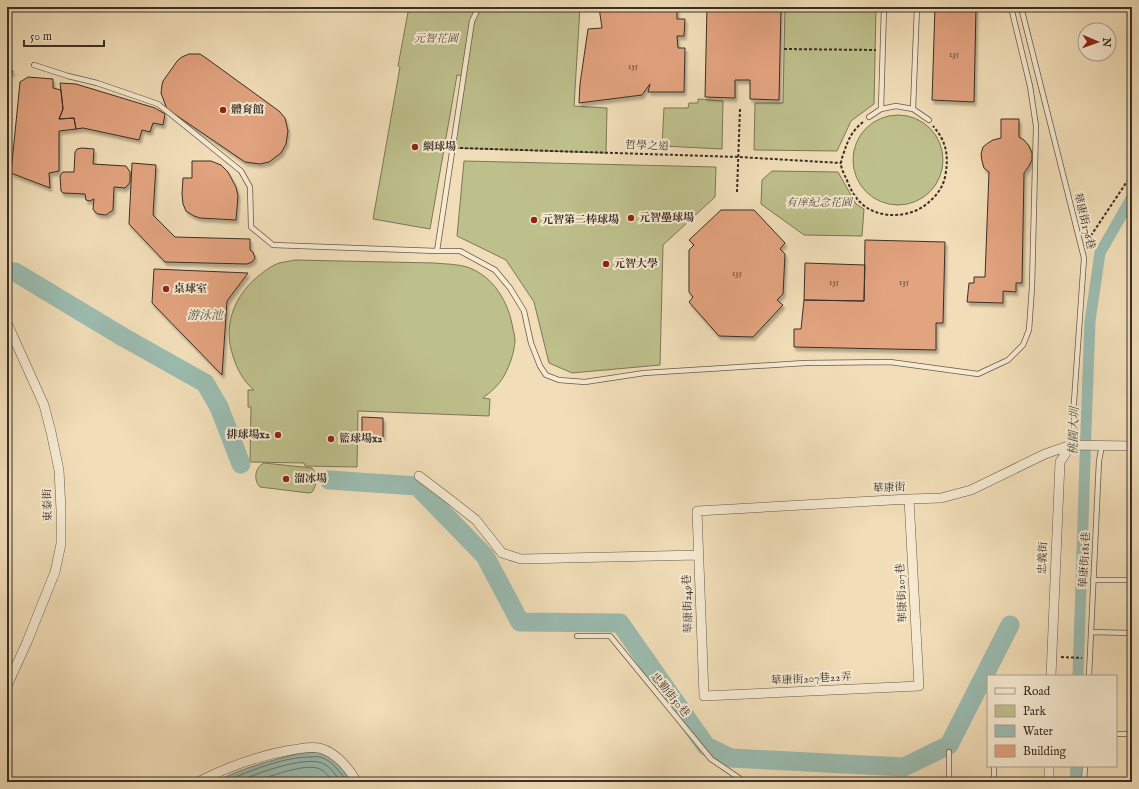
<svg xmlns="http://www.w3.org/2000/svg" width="1139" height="789" font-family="'IM FELL English','Noto Serif TC',serif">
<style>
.green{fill:#bec08c;stroke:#7c7759}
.water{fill:#9bbcb1;stroke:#758379}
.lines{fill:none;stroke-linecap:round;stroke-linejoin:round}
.shore{stroke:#6b756c;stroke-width:1}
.canal{stroke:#9bbcb1;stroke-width:11}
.river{stroke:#9bbcb1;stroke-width:19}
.building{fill:#e2a37f;stroke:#3b2e26;filter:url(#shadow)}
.lane-casing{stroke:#685a4a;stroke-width:6}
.street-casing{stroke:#685a4a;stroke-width:10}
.path{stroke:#3b2e26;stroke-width:2;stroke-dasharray:3 2;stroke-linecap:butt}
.lane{stroke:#f6ead1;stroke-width:4.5}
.street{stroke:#f6ead1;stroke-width:9}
.poi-dot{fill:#8f2418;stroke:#f6ead1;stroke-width:1.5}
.labels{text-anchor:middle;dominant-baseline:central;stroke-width:4;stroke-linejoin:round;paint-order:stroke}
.number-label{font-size:9px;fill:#654b3c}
.park-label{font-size:11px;font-style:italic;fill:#554b3a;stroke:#f6ead1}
.poi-label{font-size:11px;font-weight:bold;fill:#3b2e26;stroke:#f6ead1;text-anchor:start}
.street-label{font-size:11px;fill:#3b2e26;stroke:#f6ead1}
.water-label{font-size:12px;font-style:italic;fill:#535249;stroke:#f6ead1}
</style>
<defs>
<filter id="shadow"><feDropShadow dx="2" dy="3.5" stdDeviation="1" flood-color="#0004"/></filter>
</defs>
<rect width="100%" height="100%" fill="#f1deb8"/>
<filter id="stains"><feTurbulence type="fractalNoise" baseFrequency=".005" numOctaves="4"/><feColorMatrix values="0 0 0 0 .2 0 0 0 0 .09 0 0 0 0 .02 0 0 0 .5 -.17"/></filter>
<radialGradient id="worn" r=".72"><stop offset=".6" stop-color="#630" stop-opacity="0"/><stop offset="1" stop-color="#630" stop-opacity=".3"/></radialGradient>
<path class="green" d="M409 7H580L574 106 607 108 606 153 452 148 463 76 457 75 430 229 373 219 400 67 398 66Z
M785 7H876L874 104 851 121 837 151 754 150 755 103H783Z
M698 99 723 101 722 149 662 146 664 108H688L689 103H698Z
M853 160a45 45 0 1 1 90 0a45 45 0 1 1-90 0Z
M464 161 716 167 715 197 663 245 660 365 572 373 549 363 534 302 506 260 457 236Z
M772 171 838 172 856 204 864 209 862 236 804 235 761 204 762 180Z
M295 260 434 263C445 264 457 264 467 267 494 276 509 303 513 329 514 333 515 337 515 341 514 353 510 365 504 376 499 385 491 392 483 398L490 399 489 416 358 411 357 467 305 466 304 463 250 462 251 407H248V390H254C243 381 237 369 233 356 223 327 233 298 256 278 263 272 271 266 279 263 284 262 290 261 295 260Z
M264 463 312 468C318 475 317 485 312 492L309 493 260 487C253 480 255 467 264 463Z"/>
<path class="water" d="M302 753C308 753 316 751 321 753 334 756 345 771 351 782H215C242 768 272 760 302 753Z"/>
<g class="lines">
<path class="shore" d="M224 782C250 771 282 757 311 757 313 757 317 756 320 757 332 760 340 772 347 782
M237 782C255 774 298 758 318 762 328 763 335 774 341 782
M253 782C268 777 302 764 317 768 324 769 329 777 333 782"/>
<path class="canal" d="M1078 676 1086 429 1090 321 1100 253 1132 197
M1075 782 1076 766"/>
<path class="river" d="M7 272H15L123 337 205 383 219 407 241 464
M329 480 417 486 485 556 520 622 620 623 706 746 731 758 904 767 949 745 1010 625"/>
</g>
<path class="building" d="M599 7H677V19H685L684 36H677L678 48H685L684 92H648L650 84 642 95 579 103 580 84 588 29 602 28Z
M707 7H781L779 100 750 99V80H735V98L705 97Z
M935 7H976L974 102 932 100Z
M189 54H200L206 58 279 111 285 118 288 131 286 144 281 153 269 162 260 164 245 162 167 109 161 93 162 85 163 81 178 60 182 57Z
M8 66 13 72 7 75V67Z
M28 77 53 79V88L61 90 63 109 59 119 74 118 76 129 59 131V171L49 173 50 188 11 173 20 82Z
M60 83 76 84 155 108 165 114 163 125 153 123 150 132 142 130 139 140 83 128 76 129 74 118 59 119 63 109Z
M1001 119H1019V137L1024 140 1029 146 1032 153V160L1029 166 1024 173 1022 283H1016V292L1003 291V303L967 302 969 283H974V277H985L989 172 984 168 982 161 981 154 983 147 988 143 993 140 1001 138Z
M82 148 94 149 93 164 126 166 130 172V182L128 185 125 188 114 187 113 210 106 215 98 214 95 212 93 209 94 199 90 201 86 200 85 194 63 193 61 191 60 176 63 172H74L75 152 77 149Z
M192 161H211L221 165 228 172 236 187 238 196 236 220 200 218 194 216 186 211 183 204 182 194 183 178H192Z
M132 163 156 165 153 215 175 237 250 239V250L253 252 255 258 252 262 247 264 165 262 129 224Z
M721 210H754L785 243 780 249 785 254 783 294 777 300 783 305 753 337 719 336 689 302 693 297 689 292V250L694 245 689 240Z
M865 240 945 242 943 323H936V350L794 347V329H801L804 300 864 301Z
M805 263 865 265 864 301 804 300Z
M154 269 248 273 227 301 222 375 152 303Z
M362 417 383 418V437L362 436Z"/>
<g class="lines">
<defs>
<path id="lane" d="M479 7 472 21 437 251H460L495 270 510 288 524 311 531 343 540 366 546 375 559 380 585 382 644 373 805 363 890 362 978 374 1008 360 1023 345 1029 330 1032 287 1036 126 1030 86 1011 7
M1021 7 1084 258 1071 445
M34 65 68 76 97 83 158 104 241 171 250 187 251 227 273 245 437 251
M881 109 884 7
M913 109 917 7
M869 117 881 109 896 106 913 109 929 120
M1093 580H1132
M1091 632 1130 633
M577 636H610L711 759 745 782
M1089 676 1099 461 1102 445
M1116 734H1132
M949 782V752
M994 782V766
M1084 782 1085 766"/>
<path id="street" d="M7 323 44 405 51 432 59 470 61 510V544L55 572 27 642 7 686
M419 476 448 498 476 520 502 553 521 559 699 555
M909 499 919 686 704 696 697 511 909 499 941 498 971 490 1045 454 1071 445 1132 446
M1051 676 1060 462 1071 445
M198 782C229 766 257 756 291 750 300 749 310 746 319 748 336 752 348 767 357 782
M1049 782V766"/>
</defs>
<use href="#lane" class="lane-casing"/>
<use href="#street" class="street-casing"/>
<path class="path" d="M784 49 876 50
M863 122C851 132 848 140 843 155 842 158 841 161 841 164 841 168 844 174 846 178 850 188 854 197 862 204 880 220 912 218 929 202 937 195 943 187 945 177 949 156 947 142 933 126
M460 148 739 157 841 163
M737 192 740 109
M1088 240 1132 174
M1061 657 1082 658"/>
<use href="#lane" class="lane"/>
<use href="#street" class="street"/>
</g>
<g class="poi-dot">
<circle cx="223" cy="110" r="4"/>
<circle cx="415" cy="147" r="4"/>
<circle cx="631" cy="218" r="4"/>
<circle cx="534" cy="220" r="4"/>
<circle cx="606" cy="264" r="4"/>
<circle cx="166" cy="289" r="4"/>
<circle cx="278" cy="435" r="4"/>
<circle cx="331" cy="439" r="4"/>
<circle cx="286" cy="479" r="4"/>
</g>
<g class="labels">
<g class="number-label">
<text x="954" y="54">135</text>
<text x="633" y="66">135</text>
<text x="737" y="273">135</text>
<text x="834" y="282">135</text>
<text x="904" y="282">135</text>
</g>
<g class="park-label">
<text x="436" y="39">元智花園</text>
<text x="819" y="203">有庠紀念花園</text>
</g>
<g class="poi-label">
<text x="231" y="110">體育館</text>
<text x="423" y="147">網球場</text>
<text x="639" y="218">元智壘球場</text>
<text x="542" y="220">元智第二棒球場</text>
<text x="614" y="264">元智大學</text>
<text x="174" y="289">桌球室</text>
<text x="270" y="435" text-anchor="end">排球場x2</text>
<text x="339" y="439">籃球場x2</text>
<text x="294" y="479">溜冰場</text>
</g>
<g class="street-label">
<text transform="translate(647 146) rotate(2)">哲學之道</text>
<text transform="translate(1084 221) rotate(76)">華康街176巷</text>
<text transform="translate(889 488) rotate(-3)">華康街</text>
<text transform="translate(48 505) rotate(-92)">東泰街</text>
<text transform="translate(1043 558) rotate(-88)">忠義街</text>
<text transform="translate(1085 560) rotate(-87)">華康街181巷</text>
<text transform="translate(902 593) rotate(-93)">華康街207巷</text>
<text transform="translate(688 604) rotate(-92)">華康街249巷</text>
<text transform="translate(811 679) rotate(-3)">華康街207巷22弄</text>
<text transform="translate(670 695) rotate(50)">忠勤街50巷</text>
</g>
<g class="water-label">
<text x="205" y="315">游泳池</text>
<text transform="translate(1074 431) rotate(-88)">桃園大圳</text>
</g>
</g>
<rect width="1139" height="789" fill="none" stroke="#f1deb8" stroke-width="24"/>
<rect x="8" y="8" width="1123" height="773" fill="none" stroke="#3b2e26" stroke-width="2"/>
<rect x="12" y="12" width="1115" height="765" fill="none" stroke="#3b2e26"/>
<rect x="987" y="675" width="130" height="92" fill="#f6ead1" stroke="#ab9f8d"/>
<rect x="995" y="688" width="20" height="6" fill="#f6ead1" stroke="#ab9f8d"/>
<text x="1023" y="695" font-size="12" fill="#3b2e26">Road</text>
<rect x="995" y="705" width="20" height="12" fill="#bec08c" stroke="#ab9f8d"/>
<text x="1023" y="715" font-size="12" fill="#3b2e26">Park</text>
<rect x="995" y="725" width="20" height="12" fill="#9bbcb1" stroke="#ab9f8d"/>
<text x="1023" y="735" font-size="12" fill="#3b2e26">Water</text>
<rect x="995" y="745" width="20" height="12" fill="#e2a37f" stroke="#ab9f8d"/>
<text x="1023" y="755" font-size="12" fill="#3b2e26">Building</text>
<g transform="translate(1097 42) rotate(92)"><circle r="19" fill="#f6ead1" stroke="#ab9f8d"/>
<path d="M0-3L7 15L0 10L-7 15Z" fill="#8f2418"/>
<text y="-6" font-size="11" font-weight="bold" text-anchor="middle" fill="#3b2e26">N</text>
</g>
<path d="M24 40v6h80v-6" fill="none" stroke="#3b2e26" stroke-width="2"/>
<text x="30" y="40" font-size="12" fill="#3b2e26" stroke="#f6ead1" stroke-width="3" paint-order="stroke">50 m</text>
<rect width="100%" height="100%" filter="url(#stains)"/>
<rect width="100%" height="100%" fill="url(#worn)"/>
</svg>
